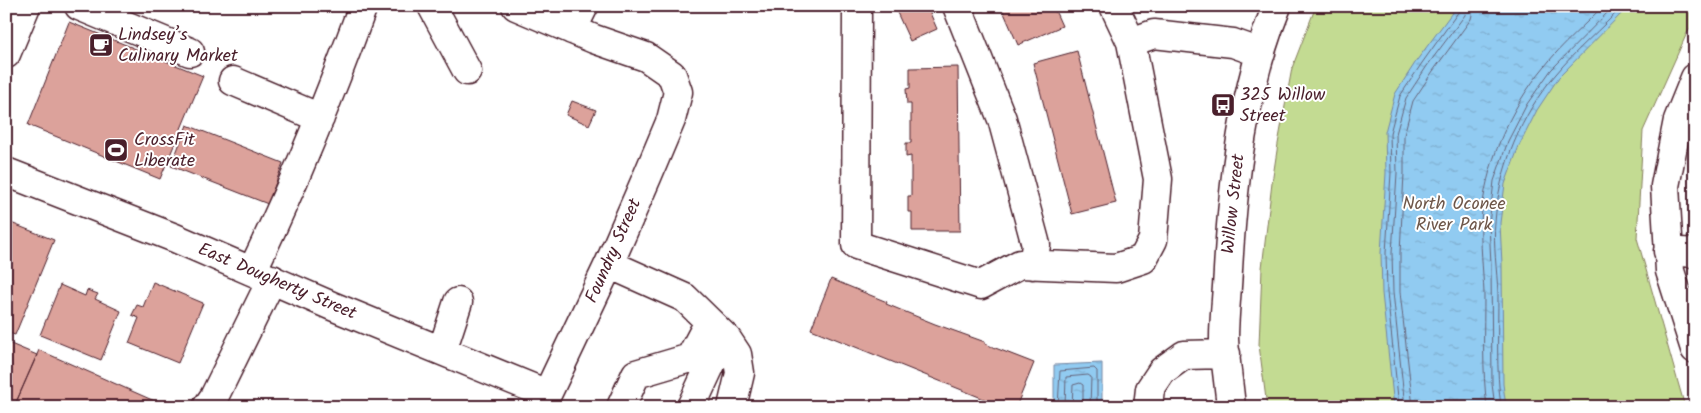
<svg xmlns="http://www.w3.org/2000/svg" width="1701" height="413" font-family="Kalam,sans-serif">
<style>
.green{fill:#c3db92;stroke:#867d5e}
.water{fill:url(#water-ripples);stroke:#7586a2}
.lines{fill:none;stroke-linecap:round;stroke-linejoin:round}
.shore{stroke:#66647a;stroke-width:1}
.building{fill:#dca29b;stroke:#4a1f2b}
.minor-casing{stroke:#4a1f2b;stroke-width:31}
.major-casing{stroke:#4a1f2b;stroke-width:31}
.minor{stroke:#fff;stroke-width:28}
.major{stroke:#fff;stroke-width:28}
.labels{text-anchor:middle;dominant-baseline:central;stroke-width:4;stroke-linejoin:round;paint-order:stroke}
.poi-label{font-size:18px;fill:#4a1f2b;stroke:#fff;text-anchor:start}
.street-label{font-size:18px;fill:#4a1f2b;stroke:#fff}
.park-label{font-size:18px;fill:#6e574a;stroke:#fff}
</style>
<defs>
<pattern id="water-ripples" width="26" height="14" patternUnits="userSpaceOnUse" patternTransform="scale(1.25)"><rect width="26" height="14" fill="#91cbf1"/><path d="M2 4q2-2 4 0t4 0M15 11q2-2 4 0t4 0" fill="none" stroke="#7faecf"/></pattern>
</defs>
<rect width="100%" height="100%" fill="#fff"/>
<filter id="ink" filterUnits="userSpaceOnUse"><feTurbulence type="fractalNoise" baseFrequency=".02" numOctaves="2"/><feDisplacementMap in="SourceGraphic" scale="10" xChannelSelector="R" yChannelSelector="G"/><feConvolveMatrix kernelMatrix="1 2 1 2 8 2 1 2 1" color-interpolation-filters="sRGB"/></filter>
<g filter="url(#ink)">
<path class="green" d="M1316 6H1695V22L1687 33 1643 131 1637 238 1685 407H1267L1259 345 1262 268 1272 183 1278 144 1292 68Z"/>
<path class="water" d="M1457 6H1629L1559 77 1537 110 1519 146 1505 184 1500 223 1502 264 1503 384 1506 407H1394L1382 293 1381 253 1386 173 1385 132 1395 94 1417 60Z
M1102 363V407H1054V365Z"/>
<g class="lines">
<path class="shore" d="M1058 407 1060 371 1094 368 1097 371V407
M1065 407 1066 377 1088 375 1091 377 1090 407
M1072 407 1073 385 1080 383 1083 385V407
M1399 407 1387 292 1386 253 1391 173 1390 133 1400 96 1422 63 1459 11 1460 6
M1405 407 1393 292 1392 253 1397 173 1396 134 1406 98 1427 66 1465 15 1467 6
M1413 407 1400 292V253L1404 173V135L1413 101 1433 71 1471 19 1474 6
M1487 407C1482 369 1484 331 1484 293 1483 270 1480 243 1481 221 1485 165 1509 109 1545 66 1562 44 1584 26 1603 6
M1495 407 1492 384 1491 264 1489 224 1494 181 1508 141 1527 104 1551 70 1614 6
M1501 407C1496 369 1498 331 1498 293 1497 271 1493 244 1495 222 1499 169 1521 114 1556 74 1576 50 1601 29 1623 6"/>
</g>
<path class="building" d="M927 6 937 29 910 41 894 6Z
M1001 6H1053L1062 26 1018 45Z
M1160 6H1190L1183 9 1160 8Z
M69 22 203 76 160 179 28 125Z
M1077 51 1116 203 1072 214 1033 63Z
M958 67 960 231H912V212H908V196H911V156L906 157V143H911V104H907L906 89 910 88V68Z
M572 101 596 110 589 125 566 115Z
M187 125 283 163 268 204 171 166Z
M6 221 54 240 15 335 6 332Z
M831 279 887 302 886 304 935 324 985 342V344L1034 363 1016 407H1004L811 329Z
M153 282 203 303 178 363 129 343 139 318 132 315 137 305 143 307Z
M60 285 85 296 87 290 98 294 95 299 121 311 101 360 40 335Z
M6 342 37 355 14 407H6Z
M39 350 168 407H14Z"/>
<g class="lines">
<defs>
<path id="minor" d="M79 6 190 52
M432 6 467 71
M516 6 594 39 646 57 672 75 678 92 671 120 647 177 609 264 541 407
M857 6 856 245 981 285 1020 264 1116 268 1143 259 1153 240 1158 179 1131 42 1114 6
M957 6 1002 119 1036 245 1033 265
M572 30 584 6
M1131 42 1154 34 1233 43 1261 53
M1695 78 1678 120 1665 186 1670 271 1695 349
M233 81 320 118
M6 172 175 238 332 306 547 394
M1668 251 1695 253
M609 264 685 298 727 339 737 354 740 373 732 407
M252 271C294 185 330 96 363 6
M442 351 458 302
M207 407 214 397 272 279
M621 407 636 374 690 358 709 322
M691 407 724 336
M1148 407 1150 389 1162 371 1184 355 1226 354
M1231 407C1229 384 1225 361 1224 339 1224 316 1227 293 1228 270 1233 181 1243 89 1277 6"/>
<path id="major" d="M6 54 26 6"/>
</defs>
<use href="#minor" class="minor-casing"/>
<use href="#major" class="major-casing"/>
<use href="#minor" class="minor"/>
<use href="#major" class="major"/>
</g>
</g>
<defs>
<symbol id="cafe-square" viewBox="-11 -11 22 22"><rect x="-9" y="-9" width="18" height="18" rx="4" fill="#4a1f2b" stroke="#fff"/><path d="M-5.5-4.5H6V0H3Q3 3.5 0 3.5H-2.5Q-5.5 3.5-5.5 0ZM3-3.2v2h1.7v-2ZM-6 4.5H4V6H-6Z" fill="#fff"/></symbol>
<symbol id="bus-square" viewBox="-11 -11 22 22"><rect x="-9" y="-9" width="18" height="18" rx="4" fill="#4a1f2b" stroke="#fff"/><path d="M-5-6H5V4H4V6H2V4H-2V6H-4V4H-5ZM-3.5-4V0h7V-4ZM-3.5 1.2v1.5H-2V1.2ZM2 1.2v1.5H3.5V1.2Z" fill="#fff"/></symbol>
<symbol id="stadium-square" viewBox="-11 -11 22 22"><rect x="-9" y="-9" width="18" height="18" rx="4" fill="#4a1f2b" stroke="#fff"/><path d="M0-5a6.5 5 0 1 0 0 10a6.5 5 0 1 0 0-10ZM-3.5-1.8h7v3.6h-7Z" fill="#fff"/></symbol>
</defs>
<g fill-rule="evenodd">
<use href="#cafe-square" x="87" y="31" width="28" height="28"/>
<use href="#bus-square" x="1209" y="91" width="28" height="28"/>
<use href="#stadium-square" x="102" y="136" width="28" height="28"/>
</g>
<g class="labels">
<g class="poi-label">
<text x="118" y="35">Lindsey’s<tspan x="118" dy="21">Culinary Market</tspan></text>
<text x="1240" y="95">325 Willow<tspan x="1240" dy="21">Street</tspan></text>
<text x="134" y="140">CrossFit<tspan x="134" dy="21">Liberate</tspan></text>
</g>
<g class="street-label">
<text transform="translate(1234 204) rotate(-84)">Willow Street</text>
<text transform="translate(614 251) rotate(-66)">Foundry Street</text>
<text transform="translate(277 282) rotate(23)">East Dougherty Street</text>
</g>
<g class="park-label">
<text x="1454" y="204">North Oconee<tspan x="1454" dy="21">River Park</tspan></text>
</g>
</g>
<rect width="1701" height="413" fill="none" stroke="#fff" stroke-width="25"/>
<rect x="12" y="12" width="1676" height="388" fill="none" stroke="#4a1f2b" stroke-width="2" filter="url(#ink)"/>
</svg>
